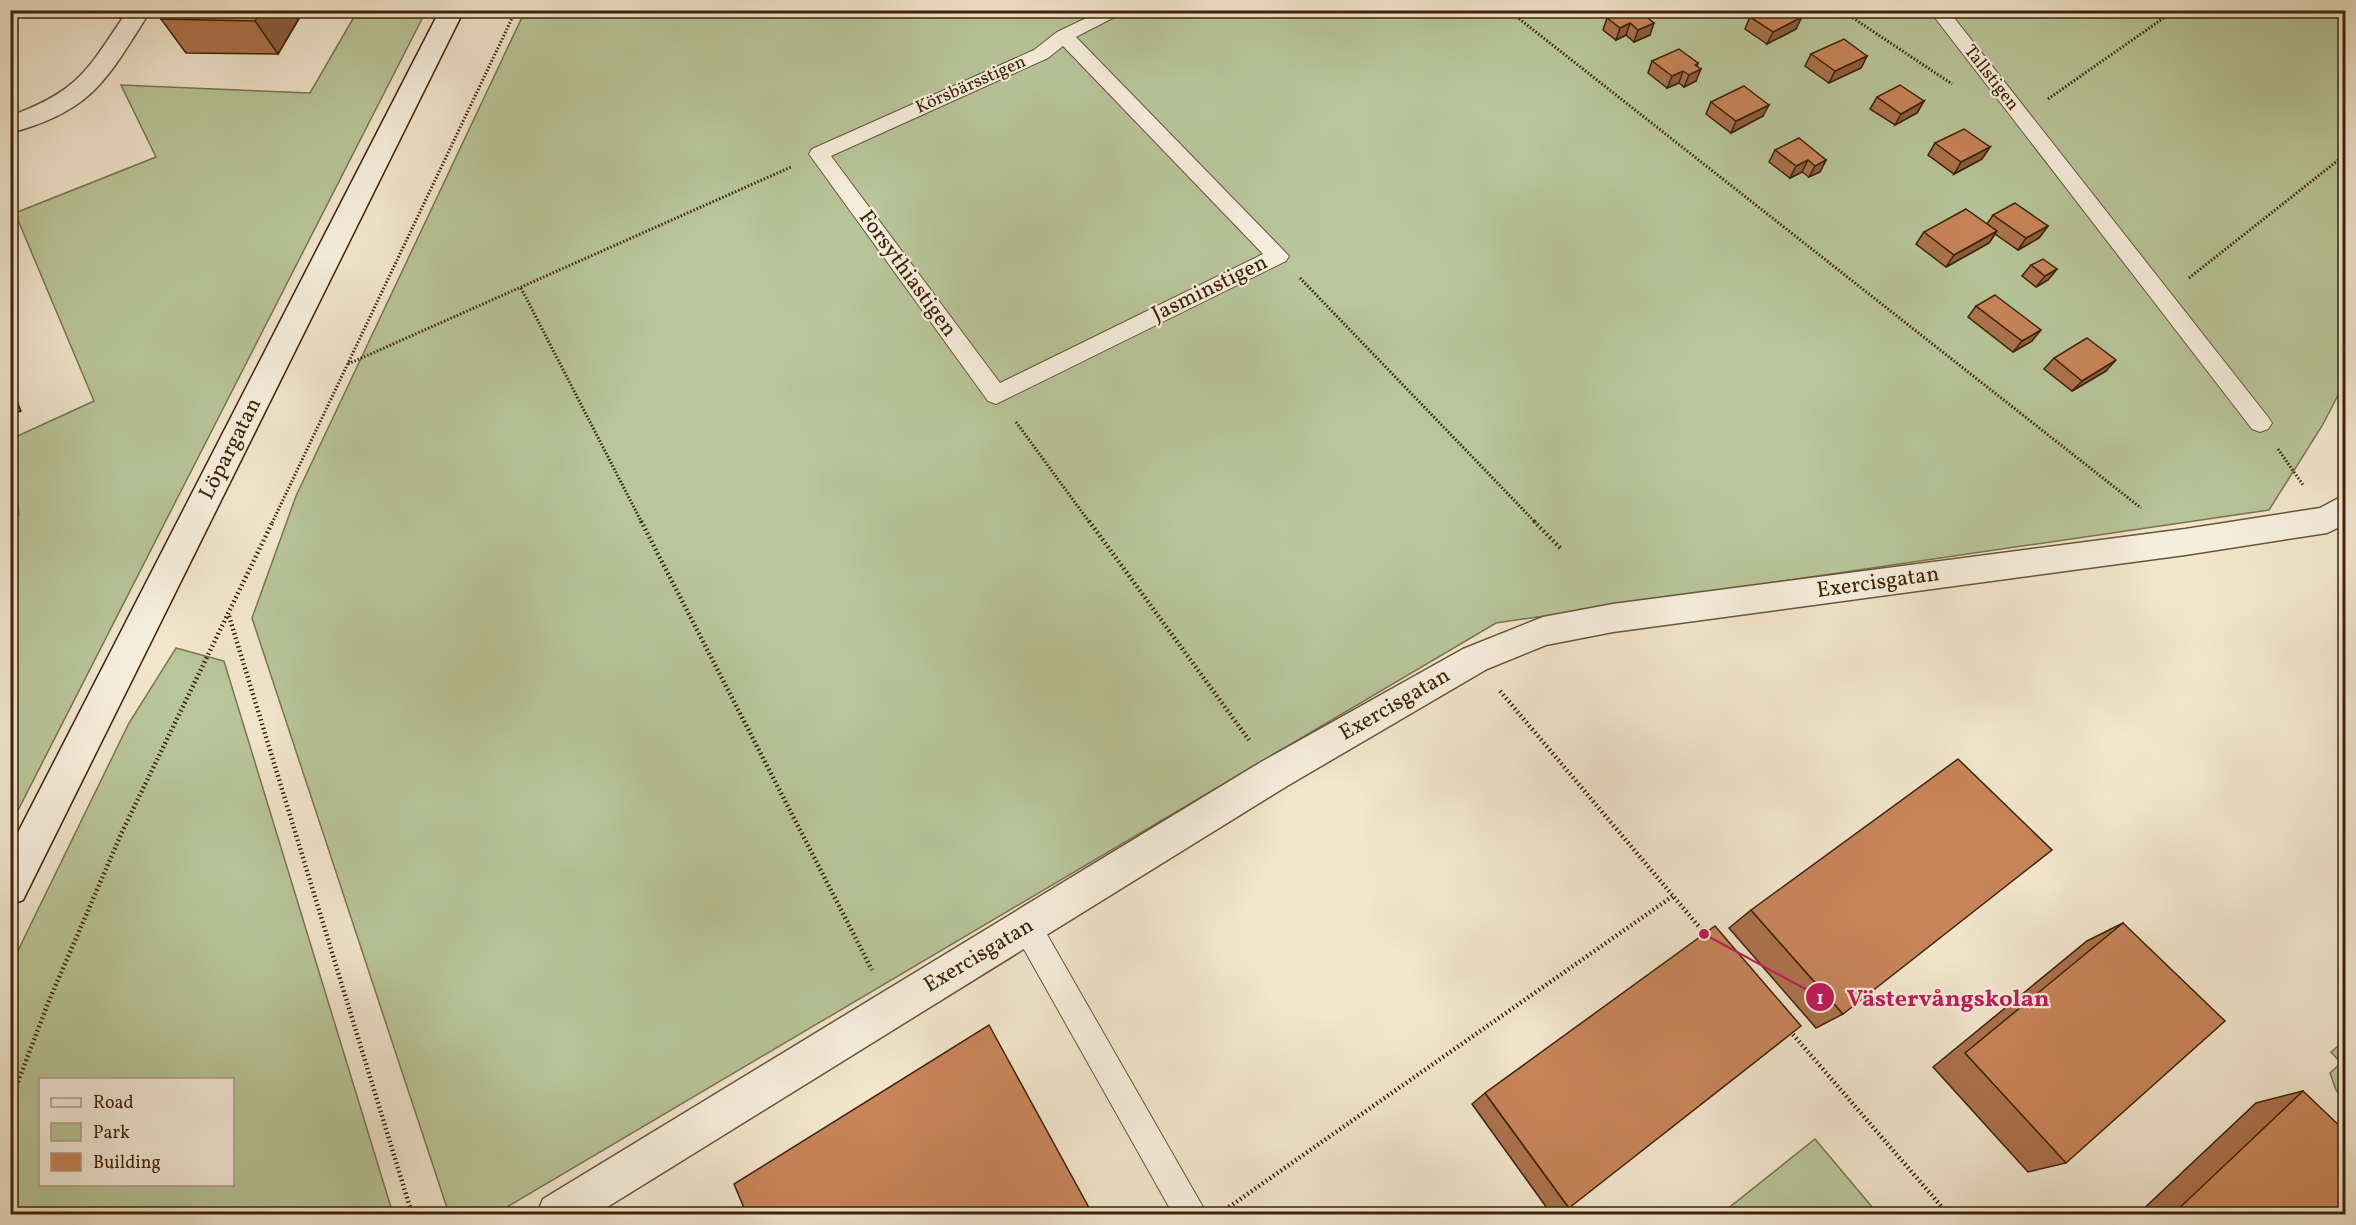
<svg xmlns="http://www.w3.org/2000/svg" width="2356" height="1225" font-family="Vollkorn,serif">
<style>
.green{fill:#b8c69a;stroke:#7a7450;stroke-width:1.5;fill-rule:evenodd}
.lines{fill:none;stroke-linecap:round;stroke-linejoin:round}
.lane-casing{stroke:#6a5438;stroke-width:2}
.street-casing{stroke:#6a5438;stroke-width:3}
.secondary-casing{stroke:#3d2307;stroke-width:3}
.path-far1{stroke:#3d2307;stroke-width:3;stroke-dasharray:1.5 2;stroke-linecap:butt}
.path{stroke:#3d2307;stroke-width:4.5;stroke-dasharray:1.5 3;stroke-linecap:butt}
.lane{fill:#f7efde;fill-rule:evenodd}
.street{fill:#f7efde;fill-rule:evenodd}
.secondary{fill:#f7efde;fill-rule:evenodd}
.wall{fill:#ac724d;stroke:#3d2307;stroke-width:1.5}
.shaded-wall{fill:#8c5d3f;stroke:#3d2307;stroke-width:1.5}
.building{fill:#c8855a;stroke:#3d2307;stroke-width:1.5}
.labels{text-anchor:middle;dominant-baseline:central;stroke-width:4.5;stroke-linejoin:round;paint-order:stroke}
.far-street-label{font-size:18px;fill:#3d2307;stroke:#f7efde}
.street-label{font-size:22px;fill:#3d2307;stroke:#f7efde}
.leader{fill:none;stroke:#c2185b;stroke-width:2}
.callout-dot{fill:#c2185b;stroke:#f7efde;stroke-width:2}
.mark-label{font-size:18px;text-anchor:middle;font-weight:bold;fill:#fff}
.callout-label{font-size:24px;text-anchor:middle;font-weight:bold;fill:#c2185b;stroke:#f7efde;stroke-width:4.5;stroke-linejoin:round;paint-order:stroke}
</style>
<rect width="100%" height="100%" fill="#f2e6cd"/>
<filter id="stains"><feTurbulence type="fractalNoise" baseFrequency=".00333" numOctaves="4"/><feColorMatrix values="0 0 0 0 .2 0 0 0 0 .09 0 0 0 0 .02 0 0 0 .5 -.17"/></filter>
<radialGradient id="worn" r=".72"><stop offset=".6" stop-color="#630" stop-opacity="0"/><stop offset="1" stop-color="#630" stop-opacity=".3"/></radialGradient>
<path class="green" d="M358 10 426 11 11 824 10 521 19 515 11 439 94 401 15 213 156 157 121 85 310 93Z
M525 11H2345V382L2322 426 2269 510 1496 623 495 1214H449L252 618 296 496Z
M176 648 224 661 393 1214H11V965L129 723ZM40 1080H232V1184H40Z
M2343 1042 2346 1044 2345 1099 2336 1090 2330 1073 2341 1063 2331 1052Z
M1815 1139 1878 1214H1721Z"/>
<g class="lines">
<defs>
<path id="lane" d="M1103 10H1128L1076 37 1289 256 1286 261 996 404 988 401 809 154 812 149 1034 50 1057 32ZM1063 46 1263 254 1000 383 831 156 1048 58Z
M1929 10H1948L2268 417 2272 423 2268 429 2260 432 2252 429Z
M1027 913 1037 917 1207 1214H1173L1017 937 1012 927 1017 917Z"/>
<path id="street" d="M128 10H151C107 78 95 110 10 133V116C80 91 88 69 128 10Z
M2346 494V524L2327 533 2185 555 1613 632 1546 645 1487 669 1287 786 596 1214H537L543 1199 1261 762 1463 649 1543 617 1613 604 2185 529 2320 508Z"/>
<path id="secondary" d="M440 10H464L23 900 10 905V848Z"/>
</defs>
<use href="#lane" class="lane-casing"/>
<use href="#street" class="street-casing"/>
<use href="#secondary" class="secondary-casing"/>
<path class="path-far1" d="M1508 10 2141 508
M1841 10 1952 84
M514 13 754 10
M2048 99 2175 10
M1300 278 1536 523
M2189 278 2346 154
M521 288 642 523
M348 364 791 167
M1016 422 1090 523
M2278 449 2303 485
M272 523 516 10"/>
<path class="path" d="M641 521 872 970
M1089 521 1249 740
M1534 521 1562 550
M229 616 412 1214
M1500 691 1706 935
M1790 1031 1948 1214
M10 1103 48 1003 122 832 273 521
M1229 1207 1673 896"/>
<use href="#lane" class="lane"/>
<use href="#street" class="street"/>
<use href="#secondary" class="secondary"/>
</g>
<path class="wall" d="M167 10H304L278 54 186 53 161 19Z
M1624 10 1650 35 1634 42 1626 35 1616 40 1603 30 1607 18Z
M1750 17 1796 29 1767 44 1745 29Z
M1811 54 1867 56 1861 68 1829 83 1805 66Z
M1652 61 1698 63 1697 67 1696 81 1684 87 1679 83 1667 88 1648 73Z
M1877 97 1924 101 1917 113 1895 125 1870 109Z
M1711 102 1763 116 1731 133 1706 114Z
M1935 143 1990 147 1982 159 1954 174 1928 155Z
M1775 150 1826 160 1820 172 1809 177 1802 172 1790 178 1769 162Z
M1993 215 2048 226 2039 238 2018 250 1995 234 1989 243 1946 267 1916 244 1924 232 1987 224Z
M2031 265 2057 269 2048 280 2036 287 2022 276Z
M1976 306 2032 341 2013 352 1968 317Z
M2054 358 2106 371 2072 391 2044 369Z
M1751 910 1843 1014 1816 1028 1729 928Z
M2123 923 2066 1163 2028 1172 1933 1067 2087 941Z
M2303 1091 2346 1215H2137L2256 1103Z
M1485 1093 1569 1208 1552 1215 1472 1104Z"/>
<path class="shaded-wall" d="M261 10H304L278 54 255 21Z
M1802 17 1796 29 1767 44 1773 32Z
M1630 23 1626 35 1616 40 1620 28Z
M1654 23 1650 35 1634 42 1638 30Z
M1867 56 1861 68 1829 83 1835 71Z
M1698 63 1695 72 1701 69 1696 81 1684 87 1689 75 1695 65Z
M1683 71 1679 83 1667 88 1672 76Z
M1924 101 1917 113 1895 125 1901 114Z
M1769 105 1763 116 1731 133 1736 121Z
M1990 147 1982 159 1954 174 1961 162Z
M1808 160 1802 172 1790 178 1796 166Z
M1826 160 1820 172 1809 177 1815 166Z
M2048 226 2039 238 2018 250 2026 238Z
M1997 231 1989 243 1946 267 1954 255Z
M2057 269 2048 280 2036 287 2045 276Z
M2041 330 2032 341 2013 352 2022 341Z
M2116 360 2106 371 2072 391 2082 381Z
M10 384 21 411 10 415Z"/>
<path class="building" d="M167 10H261L255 21 161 19Z
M1624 10H1638L1654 23 1638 30 1630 23 1620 28 1607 18Z
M1763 10H1792L1802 17 1773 32 1750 17Z
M1844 39 1867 56 1835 71 1811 54Z
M1679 49 1698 63 1695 65 1701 69 1689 75 1683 71 1672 76 1652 61Z
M1900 85 1924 101 1901 114 1877 97Z
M1744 86 1769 105 1736 121 1711 102Z
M1964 129 1990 147 1961 162 1935 143Z
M1799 138 1826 160 1815 166 1808 160 1796 166 1775 150Z
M2015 203 2048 226 2026 238 1993 215Z
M1966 209 1997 231 1954 255 1924 232Z
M2043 259 2057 269 2045 276 2031 265Z
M1995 295 2041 330 2022 341 1976 306Z
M2087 338 2116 360 2082 381 2054 358Z
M1958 759 2052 850 1843 1014 1751 910Z
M2123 923 2225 1021 2066 1163 1965 1053Z
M1715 926 1801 1026 1569 1208 1485 1093Z
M989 1025 1093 1215H747L734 1184Z
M2303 1091 2346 1132V1215H2172Z"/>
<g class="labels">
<g class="far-street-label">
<text transform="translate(1991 78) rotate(52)">Tallstigen</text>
<text transform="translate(971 85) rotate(-24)">Körsbärsstigen</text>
</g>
<g class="street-label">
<text transform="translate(907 274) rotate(54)">Forsythiastigen</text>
<text transform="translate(1210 289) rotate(-26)">Jasminstigen</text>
<text transform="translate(231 449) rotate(-63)">Löpargatan</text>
<text transform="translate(1878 583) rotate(-8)">Exercisgatan</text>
<text transform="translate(1395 705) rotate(-30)">Exercisgatan</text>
<text transform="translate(979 956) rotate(-31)">Exercisgatan</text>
</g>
</g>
<path class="leader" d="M1704 934L1820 997"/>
<g class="callout-dot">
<circle cx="1704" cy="934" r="6"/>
<circle cx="1820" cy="997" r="15"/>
</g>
<g class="mark-label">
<text x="1820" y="1004">1</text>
</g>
<g class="callout-label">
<text x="1948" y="1006">Västervångskolan</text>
</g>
<rect width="2356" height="1225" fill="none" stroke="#f2e6cd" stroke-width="36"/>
<rect x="12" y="12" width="2332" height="1201" fill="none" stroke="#3d2307" stroke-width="3"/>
<rect x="18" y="18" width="2320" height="1189" fill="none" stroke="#3d2307" stroke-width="1.5"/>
<rect x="39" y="1078" width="195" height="108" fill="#f7efde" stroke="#ad9d88" stroke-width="1.5"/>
<rect x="51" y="1098" width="30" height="9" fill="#f7efde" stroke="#ad9d88" stroke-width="1.5"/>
<text x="93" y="1108" font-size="18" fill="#3d2307">Road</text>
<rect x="51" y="1123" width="30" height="18" fill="#b8c69a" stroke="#ad9d88" stroke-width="1.5"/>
<text x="93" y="1138" font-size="18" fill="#3d2307">Park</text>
<rect x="51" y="1153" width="30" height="18" fill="#c8855a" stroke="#ad9d88" stroke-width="1.5"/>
<text x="93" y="1168" font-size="18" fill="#3d2307">Building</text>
<rect width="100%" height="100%" filter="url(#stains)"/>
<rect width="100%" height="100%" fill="url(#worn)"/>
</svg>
